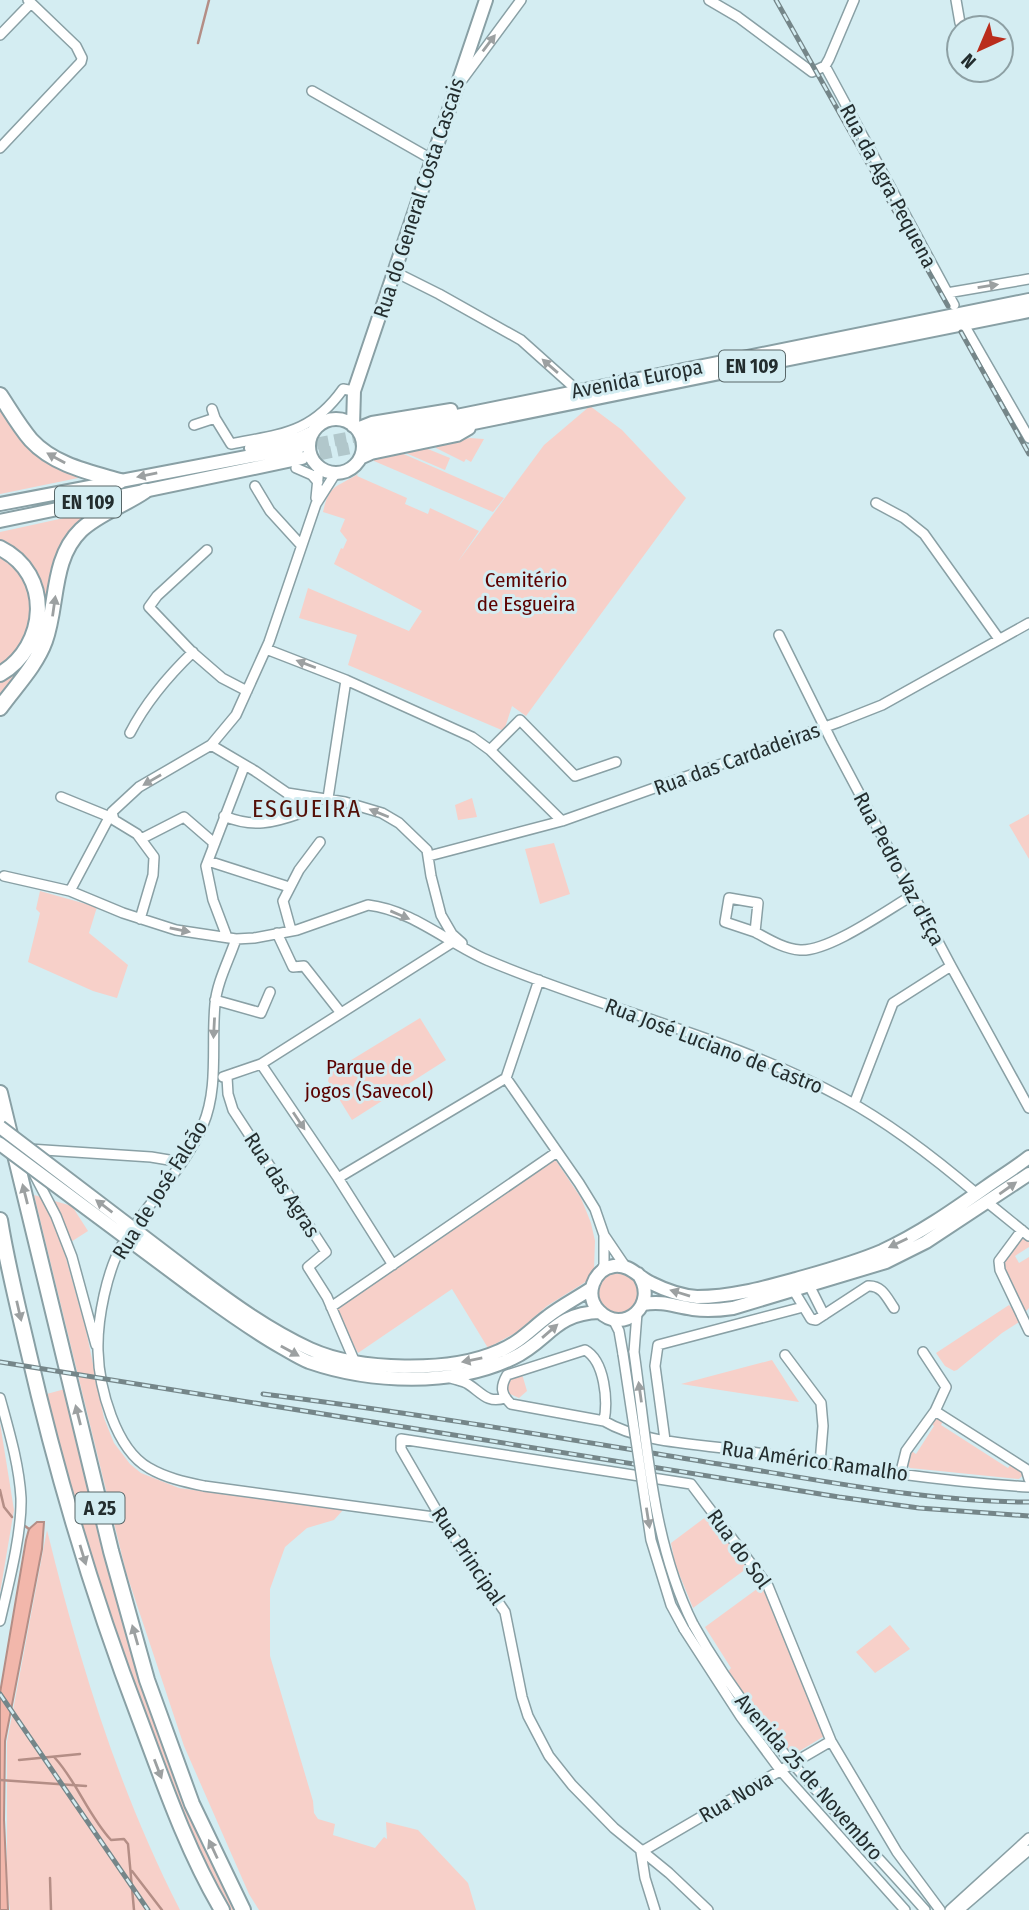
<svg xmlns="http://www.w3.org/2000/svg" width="1029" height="1910" font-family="'Fira Sans Condensed',sans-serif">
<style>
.green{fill:#f7d0c9}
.water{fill:#f2b7ab;stroke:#b48e86;stroke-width:2}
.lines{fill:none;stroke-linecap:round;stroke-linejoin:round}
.stream{stroke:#b48e86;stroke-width:2.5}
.major-tunnel{stroke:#b1c7cb;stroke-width:12;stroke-dasharray:12 6;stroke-linecap:butt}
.minor-casing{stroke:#89a0a5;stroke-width:12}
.major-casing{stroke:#89a0a5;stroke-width:16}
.highway-casing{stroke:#89a0a5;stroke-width:18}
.minor{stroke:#fff;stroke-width:9}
.major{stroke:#fff;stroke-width:12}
.highway{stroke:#fff;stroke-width:14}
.rail-casing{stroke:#758689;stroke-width:5}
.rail{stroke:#d4edf2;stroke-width:2.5;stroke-dasharray:8;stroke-linecap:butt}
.minor-bridge-casing{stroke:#89a0a5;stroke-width:12;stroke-linecap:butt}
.major-bridge-casing{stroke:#89a0a5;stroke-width:16;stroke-linecap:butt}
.minor-bridge{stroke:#fff;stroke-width:9}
.major-bridge{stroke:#fff;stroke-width:12}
.oneway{fill:#9ca0a1}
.labels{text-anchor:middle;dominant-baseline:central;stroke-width:6;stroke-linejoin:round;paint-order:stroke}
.shield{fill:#d4edf2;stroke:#586769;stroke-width:2}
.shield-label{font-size:19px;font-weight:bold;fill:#232d2e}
.street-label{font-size:21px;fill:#232d2e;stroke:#d4edf2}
.park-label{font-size:21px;fill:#5b0200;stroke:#d4edf2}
.quarter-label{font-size:24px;letter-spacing:2px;fill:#531008;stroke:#d4edf2}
</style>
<rect width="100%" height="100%" fill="#d4edf2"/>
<path class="green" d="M0 404 31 449 54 467 83 477 0 494Z
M590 406 622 430 686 498 526 716 512 706 504 731 348 665 357 635 299 618 308 588 409 631 422 611 334 564 341 548 343 549 347 540 340 531 345 519 323 512C329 485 335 488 358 474L357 476 407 498 405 504 428 514 430 508 479 531 457 563 544 445Z
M470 438 484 439 471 462 466 459 464 462 436 448 437 444Z
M423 447 450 458 445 470 401 451Z
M399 452 504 498 493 512 374 461V457Z
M96 511 81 521 49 603 36 648 0 698V679L38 639 30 566 11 547 0 543V532Z
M0 558C42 582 39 640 0 666Z
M472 798 477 817 458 820 455 805Z
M1029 814V859L1009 825Z
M554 843 570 894 540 904 525 849Z
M40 891 97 907 89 933 128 965 117 998 93 991 28 962 40 913 36 909Z
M420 1018 446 1060 352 1120 328 1081 330 1073Z
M555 1159 581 1198 591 1223 595 1241 594 1268 587 1281 547 1306 517 1332 488 1348 452 1289 358 1353 334 1309Z
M34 1195 72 1206 88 1231 63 1247 86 1330 104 1418 114 1443 130 1464 141 1473 179 1488 343 1510 334 1520 307 1528 285 1547 270 1589V1656L313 1801 314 1813 318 1819 335 1824 333 1835 375 1848 384 1837 387 1839 386 1822 418 1830 468 1883 476 1910H259L249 1894 184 1746 126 1572Z
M1020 1236 1029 1242V1247L1015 1256 1019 1263 1029 1257V1308L1024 1313 1003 1271 1000 1257Z
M598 1293a20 20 0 1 1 40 0a20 20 0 1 1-40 0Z
M1009 1305 1016 1313 1019 1322 1002 1333 957 1370 954 1371 945 1366 936 1353Z
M772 1360 799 1402 681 1384Z
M522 1374 527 1391 519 1398 510 1394 507 1387 513 1376Z
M65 1389C91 1489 114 1590 144 1689 167 1765 199 1840 236 1910H230C190 1836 160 1758 132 1680 99 1586 70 1491 43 1395Z
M935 1416 944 1419 941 1425 1008 1468 1012 1463 1022 1469V1476L1019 1479 910 1468 906 1464 910 1450 916 1454 934 1426 929 1421Z
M0 1423 14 1510 0 1593Z
M711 1513 750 1566 693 1608 675 1564 671 1543Z
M47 1530C79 1661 118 1789 180 1910H10L7 1889V1742Z
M761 1586 773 1603 826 1735 793 1755 788 1750 727 1673 731 1668 705 1627Z
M890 1625 910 1649 875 1673 856 1652Z"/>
<path class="water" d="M37 1522H44L42 1549 5 1741 4 1820 8 1910H0V1693L26 1540 29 1529Z"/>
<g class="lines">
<path class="stream" d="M198 43 209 0
M0 1490 4 1507 12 1517
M25 1526 29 1529
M55 1758C77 1782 88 1815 111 1840L124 1839 128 1844 134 1910
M19 1760 80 1754
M0 1780 86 1786
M132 1871 162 1910
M50 1878 51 1910"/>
<path class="major-tunnel" d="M299 447 368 434
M302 458 370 444"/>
<defs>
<path id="minor" d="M709 0 738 17 812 72 825 66 829 59 854 0
M956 0 960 23
M0 35 31 3
M825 66 954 305
M462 80 521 0
M312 91 433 160
M0 148 81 62 82 58 76 46 28 0
M395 272 439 294 521 340 578 391
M947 293 1029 279
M967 330 1029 438
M212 409 215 418 231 444C280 434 311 434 343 389L354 391
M194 425 215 418
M296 468 312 475 318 482
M255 486 270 511 301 545
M316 498 319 468
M876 503 904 518 924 534 999 639
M207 550 157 596 149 607 192 652 222 678 247 691
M779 635 832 742 951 966 1029 1108
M266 649 346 680 472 737 490 750 562 821
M130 733C146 702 167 677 193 652
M211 745 255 771 287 793 345 802 382 813 399 823 427 850 431 876 441 915 452 934 462 943
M490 750 520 720 575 776 616 762
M61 797 110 817
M328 798 346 680
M112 812 114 820 137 834 154 857 153 875 140 919
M224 816C253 828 273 823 301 813L287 793
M141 839 184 817 214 843 213 846
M429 856 562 821 839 722 882 705 1029 623
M208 861 289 887
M4 876 70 891 123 913 176 930 236 939 254 938 297 930 368 905C412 910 448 943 487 960 604 1010 731 1037 843 1098 891 1124 936 1159 977 1194
M70 891 112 812 139 787 211 745 236 715 269 642 316 504 335 474
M291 930 283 901 299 870 320 842
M755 932 725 922 729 898 758 903 755 932C768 939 784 949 800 950 829 952 887 910 913 895
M277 933 293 967 304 966 341 1013
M227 937 213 900 206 866 244 767
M236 939C229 960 217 982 215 1004 211 1044 219 1087 203 1125 185 1168 147 1203 123 1243 107 1270 97 1319 98 1351 99 1387 115 1449 149 1468 166 1478 185 1482 204 1486L441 1518
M215 1000 261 1013 270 992
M261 1064 338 1178 393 1265
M223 1077 261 1064 453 942
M227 1077 228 1094 233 1110 326 1252 308 1267 327 1297 354 1360
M506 1078 579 1183 595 1209 604 1235 625 1266
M506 1078 539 980
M854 1104 893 1003 951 966
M29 1149 151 1157 181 1162
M31 1168 56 1216 72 1257 96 1345
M338 1178 506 1078
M987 1202 1029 1236
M1022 1230 999 1261 1000 1270 1029 1331
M601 1271 604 1265V1236
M810 1287 824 1315
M794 1291 811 1319 816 1320 868 1286C882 1285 887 1298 894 1308
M331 1307 557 1152
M613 1319 619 1331 623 1354
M634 1352 637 1313
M923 1352 946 1387 935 1411
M785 1355 821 1403 823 1426 820 1463
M451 1378C456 1380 463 1381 468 1384 481 1392 487 1404 505 1398
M0 1398C9 1431 19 1464 21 1498 22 1534 8 1586 0 1621
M604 1421C608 1401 605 1361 585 1350L507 1375C500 1387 501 1394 511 1404L604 1421C641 1443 697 1444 739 1450 835 1465 932 1481 1029 1487
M665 1440 655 1366 658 1345 803 1307
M900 1475 906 1451 935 1411 1026 1469 1029 1479
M693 1624C755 1736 842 1815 925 1910
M684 1629 741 1717 781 1771 905 1910
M641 1852 831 1741
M641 1852 645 1878 655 1910
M708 1910 669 1873 614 1828 572 1785 549 1756 528 1716 522 1697 505 1612 441 1518 401 1449V1439L691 1484 768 1586 831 1741 897 1852 940 1910
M950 1910 1029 1838
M959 1910 1029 1850"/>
<path id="major" d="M309 446a27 27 0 1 1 54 0a27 27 0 1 1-54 0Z
M353 426 354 391 486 0
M357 429 372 423 451 410
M368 434 1029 300
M370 444C590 400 809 354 1029 311
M251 448 300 438 311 433
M360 458 371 453 457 435 469 428
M0 504 299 447
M0 521 302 458
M638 1274C660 1304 623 1336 599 1311 584 1296 593 1269 614 1266 630 1264 638 1277 651 1283 665 1290 682 1296 697 1297 731 1297 763 1288 796 1279 824 1271 854 1263 882 1251 919 1234 952 1211 986 1187 1000 1177 1015 1168 1029 1157
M197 1277C233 1304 269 1330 310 1349 359 1371 450 1373 499 1351 519 1343 531 1329 547 1317 561 1306 577 1298 592 1288
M192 1287C221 1308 249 1329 281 1347 290 1352 299 1358 309 1362 370 1383 454 1387 513 1358 549 1341 554 1313 600 1312
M643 1304C665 1301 672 1306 693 1309 706 1311 720 1310 733 1308L886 1262 926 1242 1029 1174"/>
<path id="highway" d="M0 395C10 410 19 426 31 440 54 465 89 472 120 481
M0 548C53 574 48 646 0 674
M0 708C15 687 36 666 45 641 58 605 51 559 81 530 99 513 125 505 145 491
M0 1093 111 1551 147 1680 192 1804 243 1910
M0 1220C7 1264 18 1307 28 1350 57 1476 94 1600 140 1720 164 1784 187 1851 222 1910"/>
</defs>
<use href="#minor" class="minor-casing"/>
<use href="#major" class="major-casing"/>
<use href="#highway" class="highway-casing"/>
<use href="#minor" class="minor"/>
<use href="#major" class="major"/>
<use href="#highway" class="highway"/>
<defs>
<path id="rail" d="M776 0 948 306
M961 332 1029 454
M0 1362 839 1497 919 1508 1029 1516
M263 1394C416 1413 567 1439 719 1464 821 1480 925 1502 1029 1502
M0 1694 148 1910"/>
</defs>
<use href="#rail" class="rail-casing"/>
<use href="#rail" class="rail"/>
<defs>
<path id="minor-bridge" d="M634 1352C647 1443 652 1542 693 1624
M623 1354 651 1540 671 1605 684 1629"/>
<path id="major-bridge" d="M0 1127 197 1277
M0 1144 192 1287"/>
</defs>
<use href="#minor-bridge" class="minor-bridge-casing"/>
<use href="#major-bridge" class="major-bridge-casing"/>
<use href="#minor-bridge" class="minor-bridge"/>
<use href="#major-bridge" class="major-bridge"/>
</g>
<defs><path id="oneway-solid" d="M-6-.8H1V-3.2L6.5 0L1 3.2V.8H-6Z" transform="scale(1.75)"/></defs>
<g class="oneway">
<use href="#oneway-solid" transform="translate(489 43) rotate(-53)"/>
<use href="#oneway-solid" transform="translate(988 286) rotate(-9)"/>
<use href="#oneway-solid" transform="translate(550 366) rotate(-139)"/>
<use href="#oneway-solid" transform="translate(56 458) rotate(-151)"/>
<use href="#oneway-solid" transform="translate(147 475) rotate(168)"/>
<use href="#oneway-solid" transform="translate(54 606) rotate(-82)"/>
<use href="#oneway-solid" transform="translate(306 664) rotate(-159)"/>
<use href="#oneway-solid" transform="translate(152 780) rotate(150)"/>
<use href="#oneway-solid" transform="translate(379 813) rotate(-158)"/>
<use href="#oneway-solid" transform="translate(400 915) rotate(23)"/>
<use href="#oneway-solid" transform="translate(180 930) rotate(11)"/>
<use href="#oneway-solid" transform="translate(214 1028) rotate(93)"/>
<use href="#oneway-solid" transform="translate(299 1121) rotate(56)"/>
<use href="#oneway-solid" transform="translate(1008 1188) rotate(-35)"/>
<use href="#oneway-solid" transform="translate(25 1194) rotate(-104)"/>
<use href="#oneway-solid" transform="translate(104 1206) rotate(-143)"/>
<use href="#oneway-solid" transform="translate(898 1243) rotate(154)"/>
<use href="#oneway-solid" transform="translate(680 1293) rotate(-163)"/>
<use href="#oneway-solid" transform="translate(19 1311) rotate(77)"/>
<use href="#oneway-solid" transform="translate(550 1331) rotate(-41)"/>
<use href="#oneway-solid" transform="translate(290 1351) rotate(29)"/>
<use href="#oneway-solid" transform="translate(472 1360) rotate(169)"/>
<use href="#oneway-solid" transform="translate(640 1392) rotate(-98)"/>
<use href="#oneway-solid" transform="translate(78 1415) rotate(-104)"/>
<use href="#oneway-solid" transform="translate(648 1518) rotate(81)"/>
<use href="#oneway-solid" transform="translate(83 1555) rotate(73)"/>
<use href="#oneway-solid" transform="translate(135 1635) rotate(-106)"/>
<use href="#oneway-solid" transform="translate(158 1769) rotate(69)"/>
<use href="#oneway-solid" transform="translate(213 1849) rotate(-115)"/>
</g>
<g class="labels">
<g class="shield">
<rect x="719" y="350.5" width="66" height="31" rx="5"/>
<rect x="55" y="486.5" width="66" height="31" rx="5"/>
<rect x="75.5" y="1492.5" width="49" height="31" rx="5"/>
</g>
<g class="shield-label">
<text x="752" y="366">EN 109</text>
<text x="88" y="502">EN 109</text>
<text x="100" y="1508">A 25</text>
</g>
<g class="street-label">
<text transform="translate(888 186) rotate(62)">Rua da Agra Pequena</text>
<text transform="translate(419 198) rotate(-72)">Rua do General Costa Cascais</text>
<text transform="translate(637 379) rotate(-11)">Avenida Europa</text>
<text transform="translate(737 759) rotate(-20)">Rua das Cardadeiras</text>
<text transform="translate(899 869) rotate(62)">Rua Pedro Vaz d'Eça</text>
<text transform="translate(714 1046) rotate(21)">Rua José Luciano de Castro</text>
<text transform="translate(282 1185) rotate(57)">Rua das Agras</text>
<text transform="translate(160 1190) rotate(-58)">Rua de José Falcão</text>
<text transform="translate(815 1461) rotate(8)">Rua Américo Ramalho</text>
<text transform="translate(739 1549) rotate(54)">Rua do Sol</text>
<text transform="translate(468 1556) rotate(56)">Rua Principal</text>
<text transform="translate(809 1777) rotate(49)">Avenida 25 de Novembro</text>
<text transform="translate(736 1797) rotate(-30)">Rua Nova</text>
</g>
<g class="park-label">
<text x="526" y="580">Cemitério<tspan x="526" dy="24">de Esgueira</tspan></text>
<text x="369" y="1067">Parque de<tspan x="369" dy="24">jogos (Savecol)</tspan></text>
</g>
<g class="quarter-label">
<text x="307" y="809">ESGUEIRA</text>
</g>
</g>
<g transform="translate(980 49) rotate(224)"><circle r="33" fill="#d4edf2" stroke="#8da0a4" stroke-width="2"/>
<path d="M0-5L12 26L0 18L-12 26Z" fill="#ba2d1c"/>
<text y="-10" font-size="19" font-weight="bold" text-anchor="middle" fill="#232d2e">N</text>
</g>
</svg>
